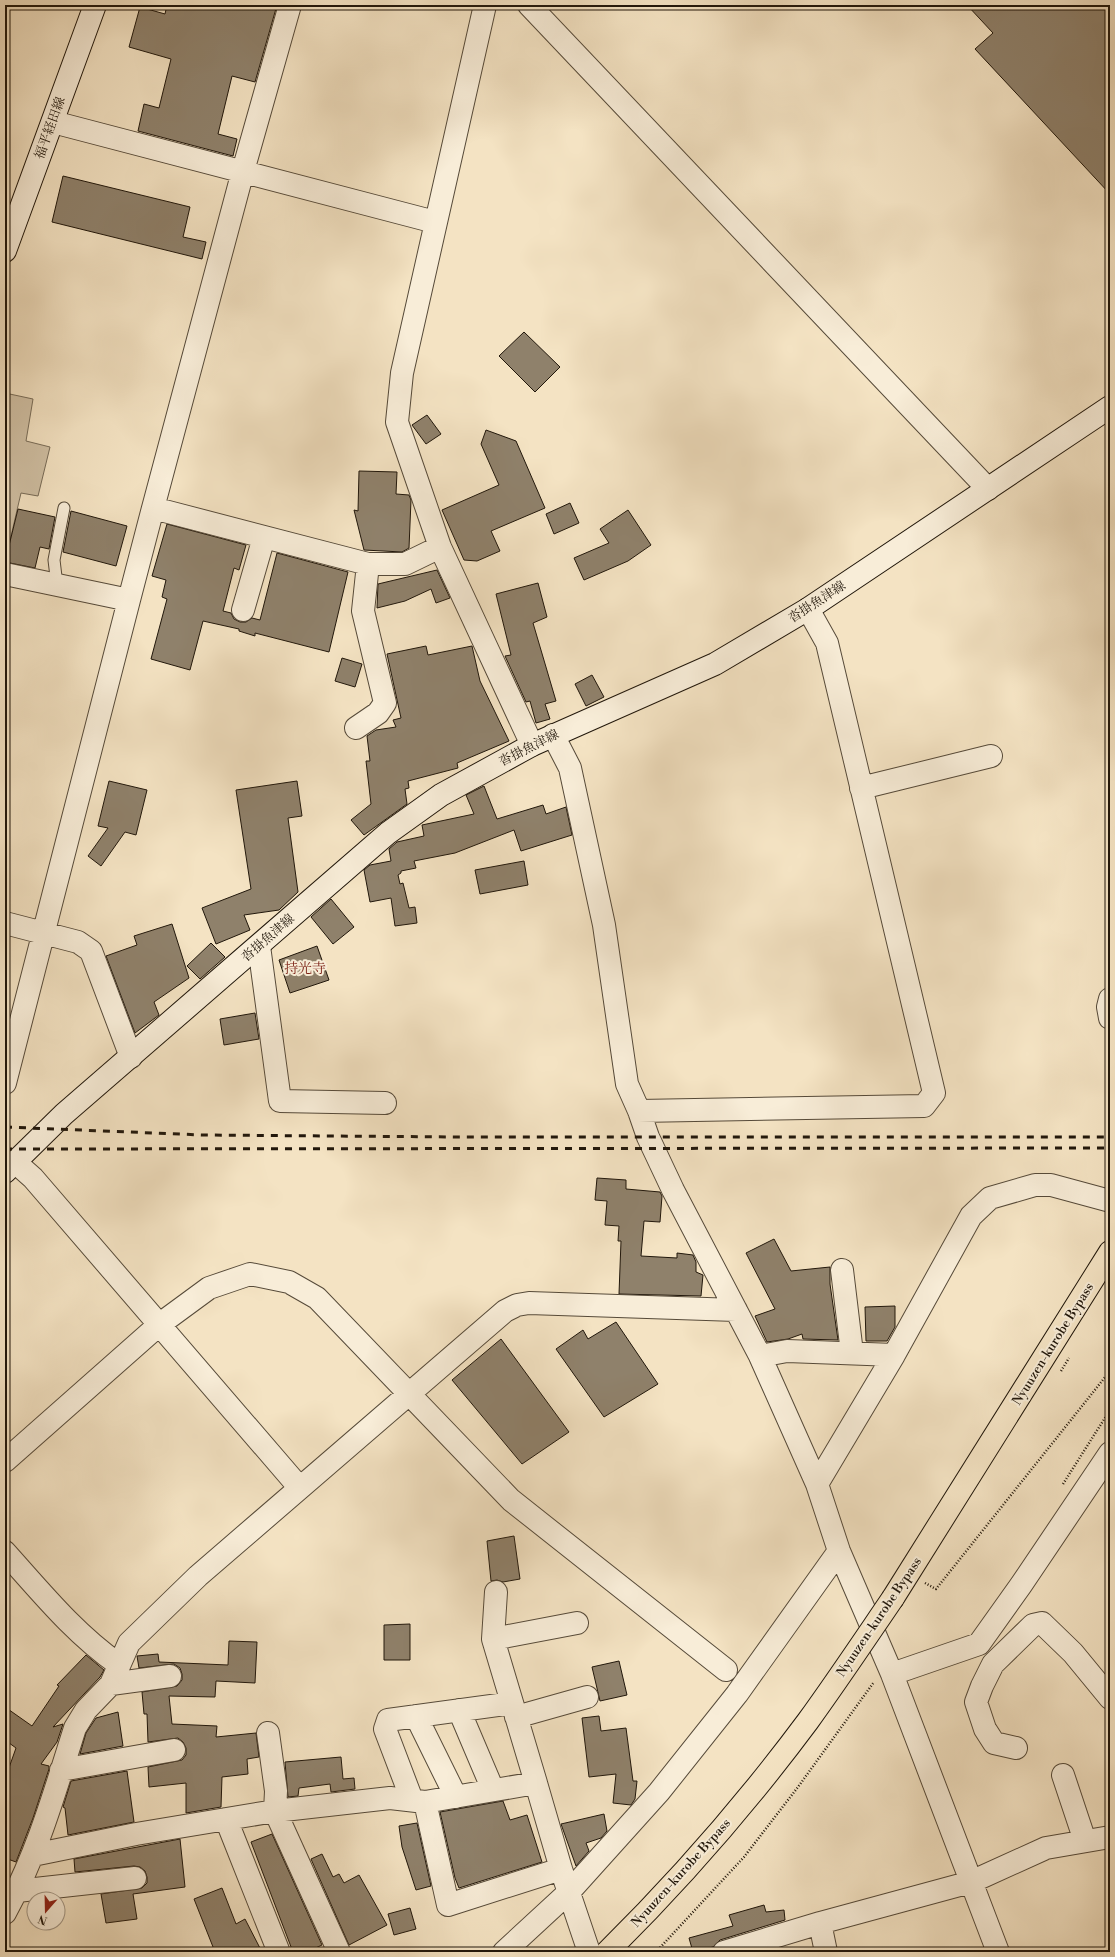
<svg xmlns="http://www.w3.org/2000/svg" width="1115" height="1957" font-family="'Libre Bodoni','Noto Serif JP',serif">
<style>
.green{fill:#d0c0a4;stroke:#786c58}
.building{fill:#8f816b;stroke:#21170b}
.lines{fill:none;stroke-linecap:round;stroke-linejoin:round}
.service-casing{stroke:#564a39;stroke-width:13}
.minor-casing{stroke:#564a39;stroke-width:24}
.secondary-casing{stroke:#21170b;stroke-width:24}
.trunk-casing{stroke:#21170b;stroke-width:24}
.path{stroke:#21170b;stroke-width:2.5;stroke-dasharray:1 2;stroke-linecap:butt}
.service{stroke:#f8edd8;stroke-width:11}
.minor{stroke:#f8edd8;stroke-width:22}
.secondary{stroke:#f8edd8;stroke-width:22}
.trunk{stroke:#f4e3c3;stroke-width:22}
.rail{stroke:#21170b;stroke-width:3;stroke-dasharray:7 7;stroke-linecap:butt}
.trunk-bridge-casing{stroke:#21170b;stroke-width:24;stroke-linecap:butt}
.trunk-bridge{stroke:#f4e3c3;stroke-width:22}
.labels{text-anchor:middle;dominant-baseline:central;stroke-width:4;stroke-linejoin:round;paint-order:stroke}
.street-label{font-size:13px;fill:#21170b;stroke:#f8edd8}
.neighbourhood-label{font-size:14px;fill:#7a1f14;stroke:#f8edd8}
</style>
<rect width="100%" height="100%" fill="#f4e3c3"/>
<filter id="stains"><feTurbulence type="fractalNoise" baseFrequency=".005" numOctaves="4"/><feColorMatrix values="0 0 0 0 .2 0 0 0 0 .09 0 0 0 0 .02 0 0 0 .5 -.17"/></filter>
<radialGradient id="worn" r=".72"><stop offset=".6" stop-color="#630" stop-opacity="0"/><stop offset="1" stop-color="#630" stop-opacity=".3"/></radialGradient>
<path class="green" d="M5 393 33 399 26 441 50 447 38 496 21 493 5 562Z"/>
<path class="building" d="M167 5H277L255 82 232 76 218 134 237 139 233 156 138 131 144 104 159 108 171 59 129 47 140 7 165 14Z
M967 5H1110V194L975 49 993 33Z
M63 176 190 207 183 237 206 242 202 259 52 222Z
M524 332 560 367 535 392 499 356Z
M427 415 441 434 426 444 412 425Z
M486 430 516 441 545 508 491 531 500 551 477 561 464 560 442 510 499 485 481 444Z
M359 471 397 472 396 494 409 495 411 500 409 548 402 552 364 550 354 510 358 511Z
M570 503 579 523 554 534 546 514Z
M18 509 55 517 49 549 40 547 35 568 5 562Z
M628 510 651 545 628 561 584 580 574 558 609 543 600 529Z
M71 511 127 526 116 566 63 552Z
M167 524 246 545 239 570 234 568 223 611 231 613 234 619 240 622H246L252 618 260 620 277 553 348 572 329 652 255 633V636L239 631V629L203 621 190 670 151 659 167 599 162 597 166 580 152 576Z
M437 570 450 598 436 603 431 589 405 601 377 608 378 584Z
M538 583 547 617 533 623 556 701 545 704 550 719 536 723 530 701 526 702 505 656 511 655 496 594Z
M426 646 428 655 472 646 480 681 509 741 457 763 458 768 408 781 409 788 405 789 407 804 364 835 351 820 371 804 366 761H370L367 736 376 730 396 727 393 720 401 718 387 654Z
M342 658 362 664 355 687 335 681Z
M592 675 604 697 586 706 575 684Z
M109 781 147 790 136 835 125 832 101 866 88 856 108 828 98 826Z
M297 781 302 816 288 818 298 892 279 910 244 915 250 930 216 944 202 908 251 889 236 790Z
M484 786 497 819 543 805 546 814 566 807 572 835 521 851 514 830 455 853 414 861 416 868 401 871V873L398 875 400 884 403 883 409 908 415 907 417 923 395 926 391 898 370 902 364 870 370 865 391 861 389 849 397 842 424 836 422 825 474 814 466 795Z
M524 861 528 885 480 894 475 870Z
M331 899 354 927 333 944 311 917Z
M172 924 189 978 154 1002 159 1015 135 1033 106 956 137 945 134 936Z
M211 943 225 957 200 979 187 966Z
M317 946 329 980 290 993 279 960Z
M255 1013 259 1039 224 1045 220 1019Z
M597 1178 626 1180V1189L660 1192 662 1196 660 1222 644 1221 641 1256 677 1258V1253L693 1255 696 1262V1272L703 1275 701 1296 619 1294 621 1241H618L619 1226 605 1225 607 1201 595 1200Z
M774 1239 791 1271 830 1267V1284L838 1340 803 1339 802 1334 788 1339 767 1342 755 1316 775 1309 746 1253Z
M895 1306V1327L887 1341H866L865 1307Z
M616 1322 658 1384 604 1417 556 1349 583 1330 588 1339Z
M501 1339 569 1432 522 1464 452 1380Z
M514 1536 520 1579 503 1582 497 1580 491 1581 487 1541Z
M410 1624V1660H384V1625Z
M229 1641 257 1642 255 1683 216 1681 215 1697 169 1696 172 1724 217 1726 216 1737 256 1733 259 1757 247 1759 248 1774 222 1777 221 1807 186 1813V1783L149 1787 148 1767 182 1760 186 1755V1748L183 1742 178 1738 148 1742 147 1714H144L142 1692 177 1686 182 1680V1674L180 1668 174 1664 139 1668 137 1656 158 1654 159 1662 228 1665Z
M86 1655 104 1670 100 1677 53 1727 63 1724 57 1742 41 1764 49 1766V1769L33 1818 16 1862 5 1858V1779L16 1748 5 1740V1707L32 1726 59 1686 57 1685Z
M619 1661 627 1695 600 1701 592 1667Z
M118 1712 123 1746 80 1754 86 1733 96 1718Z
M599 1716 601 1731 626 1728 633 1781H637L635 1799 631 1805 613 1803 616 1774 589 1777 582 1718Z
M341 1757 343 1779 354 1778 355 1789 331 1792 330 1784 299 1788 298 1796 288 1797 285 1762Z
M127 1771 134 1822 68 1835 65 1808 63 1807 71 1781Z
M503 1801 510 1820 527 1815 542 1862 459 1888 455 1878 440 1812Z
M604 1814 607 1831 601 1838 586 1843 589 1851 576 1866 561 1824Z
M417 1823 431 1886 416 1890 402 1847 399 1826Z
M272 1834 322 1945 307 1952H293L251 1842Z
M180 1839 185 1887 133 1894 137 1919 106 1923 101 1894 142 1888 147 1883V1877L145 1871 140 1867 134 1866 75 1872 74 1859Z
M322 1854 333 1877 339 1874 344 1883 359 1875 387 1925 349 1945 311 1859Z
M222 1888 236 1924 245 1919 262 1952H215L194 1899Z
M764 1905 766 1912 784 1910 785 1920 720 1940 713 1947 693 1952 689 1938 733 1926 729 1915Z
M410 1908 416 1929 394 1935 388 1914Z"/>
<g class="lines">
<defs>
<path id="service" d="M57 585 54 560 64 508"/>
<path id="minor" d="M290 5 243 171 153 508 368 564H405L440 547
M485 5 402 373 397 422 440 547 532 745
M529 5 988 489
M53 122 435 222
M5 574 129 600 153 508
M243 610 264 537
M356 728 378 713 385 703 363 611 368 564
M553 735 570 768 604 925 627 1084 639 1111 648 1137 673 1190 760 1356 817 1484 839 1551 892 1674 998 1952
M861 788 991 756
M5 923 78 942 91 951 131 1057
M259 946 280 1101 385 1103
M1110 999 1108 1007 1110 1018
M5 1083 129 600
M639 1111 924 1106 934 1093 827 643 808 609
M15 1162 33 1178 299 1487
M842 1270 852 1353
M760 1356 787 1351 894 1355 971 1216 990 1198 1035 1185H1051L1110 1201
M5 1461 160 1324 209 1288 250 1274 289 1282 317 1298 511 1500 726 1670
M817 1484 894 1355
M5 1552C41 1592 74 1633 118 1664
M496 1592 493 1639 536 1783
M493 1639 577 1623
M892 1674 979 1644 1021 1585 1110 1453
M111 1684 170 1676
M459 1710 493 1790
M416 1716 456 1797
M516 1717 587 1697
M268 1733 276 1791 275 1811 339 1952
M1016 1748 994 1743 985 1729 976 1702 982 1686 993 1664 1033 1625 1042 1623 1073 1653 1110 1698
M61 1770 174 1750
M1063 1775 1085 1841
M412 1800 385 1729 388 1720 512 1703
M425 1802 448 1905 561 1869
M226 1819 278 1950 276 1952
M33 1855 136 1834 275 1811 390 1798 425 1802 536 1783 561 1869 589 1952
M17 1891 135 1878
M5 1913C37 1855 55 1791 75 1728L86 1710 111 1684 129 1643 198 1576 505 1311 517 1305 529 1303 736 1310
M820 1923 826 1952
M504 1952 569 1892 659 1792 737 1694 839 1551
M724 1952 820 1923 971 1882 1046 1848 1110 1837"/>
<path id="secondary" d="M5 251 95 5
M5 1172 64 1114 388 833 441 795 532 745 715 664 808 609 1110 407"/>
<path id="trunk" d="M893 1598 1110 1252"/>
</defs>
<use href="#service" class="service-casing"/>
<use href="#minor" class="minor-casing"/>
<use href="#secondary" class="secondary-casing"/>
<use href="#trunk" class="trunk-casing"/>
<path class="path" d="M1061 1371 1069 1358
M1063 1484 1110 1410
M925 1583 936 1589 1110 1371
M656 1952 744 1857 798 1787 874 1682"/>
<use href="#service" class="service"/>
<use href="#minor" class="minor"/>
<use href="#secondary" class="secondary"/>
<use href="#trunk" class="trunk"/>
<path class="rail" d="M5 1127 203 1135 459 1137H1110
M5 1149 1110 1148"/>
<defs>
<path id="trunk-bridge" d="M607 1952C680 1880 747 1803 808 1721 837 1681 865 1639 893 1598"/>
</defs>
<use href="#trunk-bridge" class="trunk-bridge-casing"/>
<use href="#trunk-bridge" class="trunk-bridge"/>
</g>
<g class="labels">
<g class="street-label">
<text transform="translate(50 128) rotate(-70)">福平経田線</text>
<text transform="translate(817 602) rotate(-33)">沓掛魚津線</text>
<text transform="translate(529 748) rotate(-27)">沓掛魚津線</text>
<text transform="translate(268 938) rotate(-41)">沓掛魚津線</text>
<text transform="translate(1053 1344) rotate(-58)">Nyuuzen-kurobe Bypass</text>
<text transform="translate(879 1617) rotate(-56)">Nyuuzen-kurobe Bypass</text>
<text transform="translate(681 1873) rotate(-48)">Nyuuzen-kurobe Bypass</text>
</g>
<g class="neighbourhood-label">
<text x="305" y="969">持光寺</text>
</g>
</g>
<rect width="1115" height="1957" fill="none" stroke="#f4e3c3" stroke-width="20"/>
<rect x="6" y="6" width="1103" height="1945" fill="none" stroke="#21170b" stroke-width="2"/>
<rect x="10" y="10" width="1095" height="1937" fill="none" stroke="#21170b"/>
<g transform="translate(46 1911) rotate(200)"><circle r="19" fill="#f8edd8" stroke="#a29786"/>
<path d="M0-3L7 15L0 10L-7 15Z" fill="#8f2418"/>
<text y="-6" font-size="11" font-weight="bold" text-anchor="middle" fill="#21170b">N</text>
</g>
<rect width="100%" height="100%" filter="url(#stains)"/>
<rect width="100%" height="100%" fill="url(#worn)"/>
</svg>
